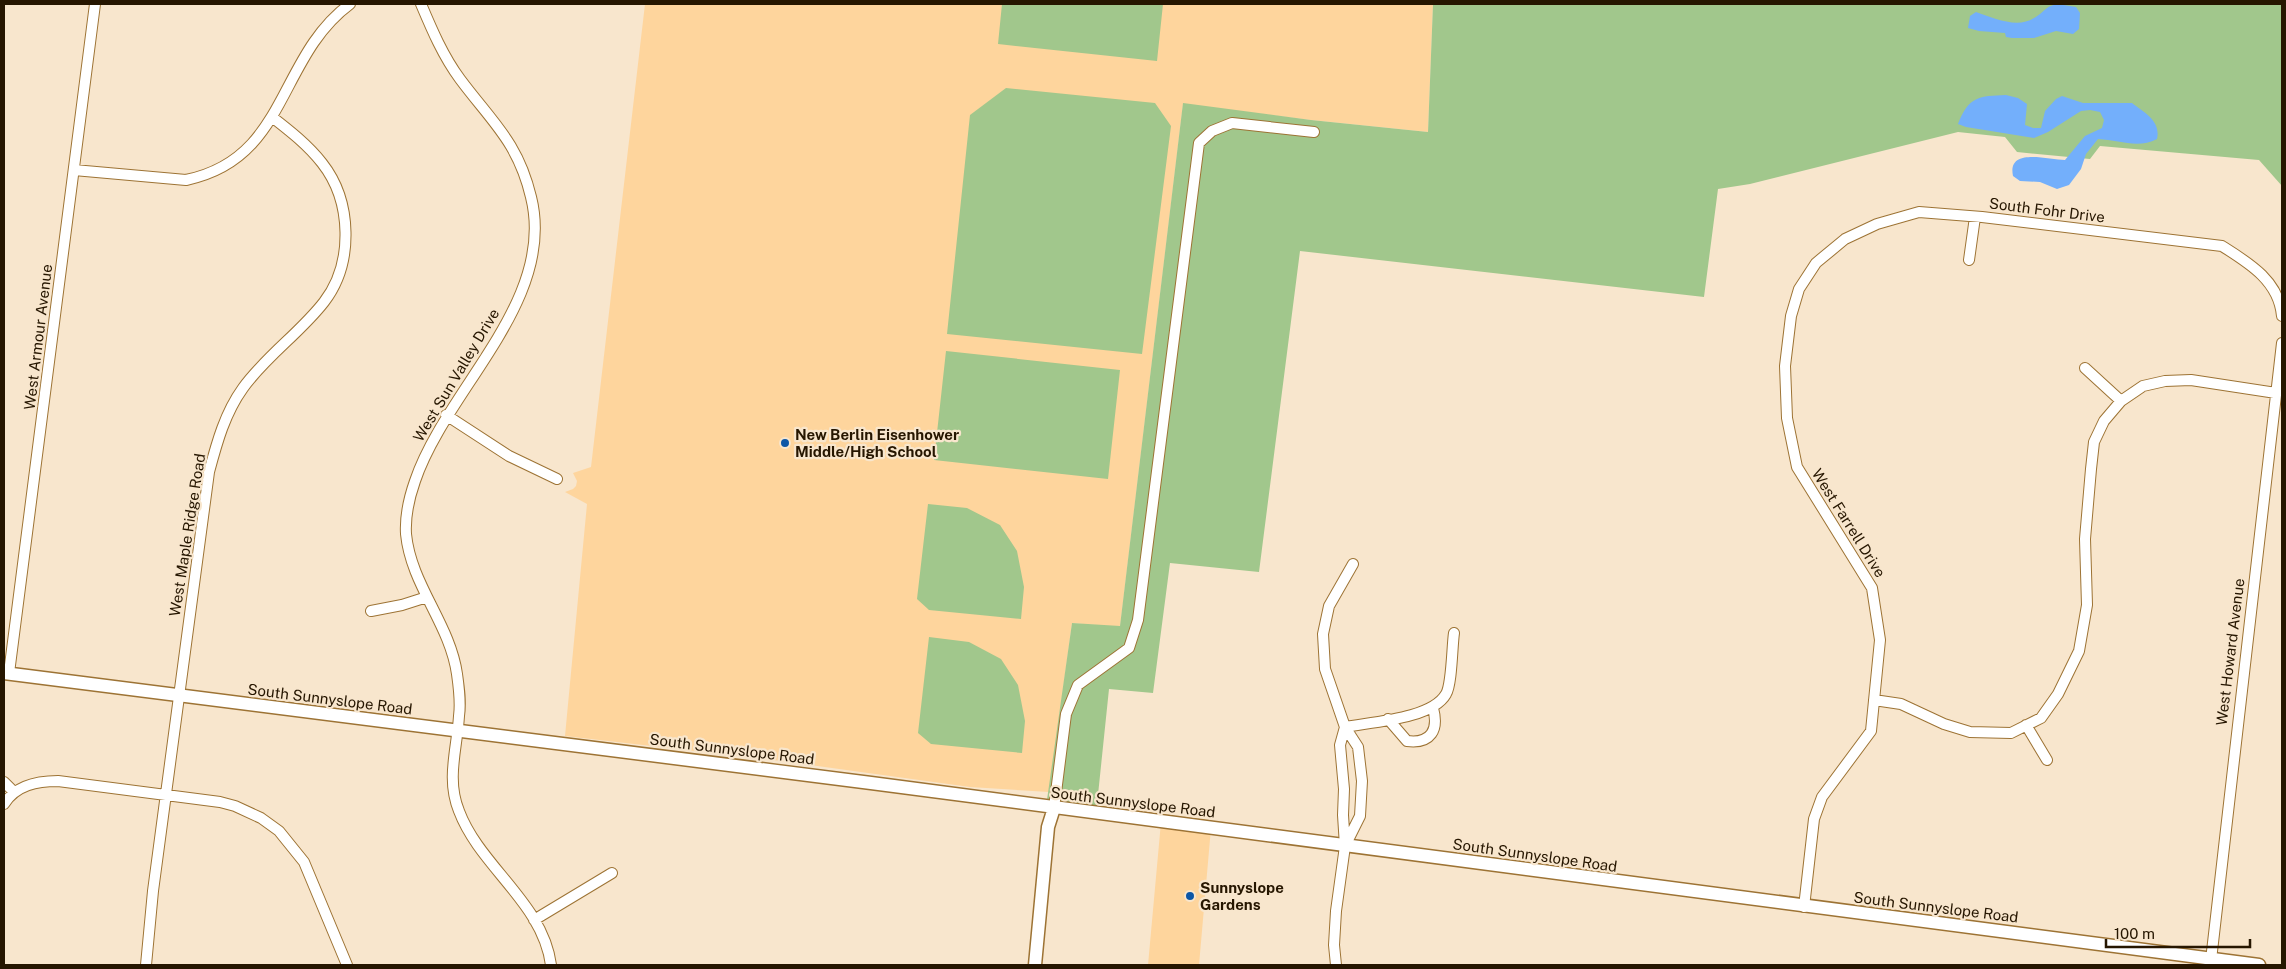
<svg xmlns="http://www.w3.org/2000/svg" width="2286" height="969" font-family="'Public Sans',sans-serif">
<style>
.built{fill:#fed59d}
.green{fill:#a1c78c}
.water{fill:#73affb}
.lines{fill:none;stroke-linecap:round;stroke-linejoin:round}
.minor-casing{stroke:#9d7334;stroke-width:12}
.tertiary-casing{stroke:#9d7334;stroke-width:15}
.minor{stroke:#fff;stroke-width:10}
.tertiary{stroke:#fff;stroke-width:12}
.poi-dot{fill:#0c56a6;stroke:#f8e6cd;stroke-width:2}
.labels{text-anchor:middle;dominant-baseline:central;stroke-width:4.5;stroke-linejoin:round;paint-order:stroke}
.street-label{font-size:15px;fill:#261600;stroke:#f8e6cd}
.poi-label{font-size:15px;font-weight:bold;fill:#261600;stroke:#f8e6cd;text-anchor:start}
</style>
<rect width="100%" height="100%" fill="#f8e6cd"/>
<path class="built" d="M645 4H1433L1428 132 1311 120 1183 104 1120 627 1072 623 1049 792 970 787 781 761 565 736 587 504 565 492 573 489 576 486 577 481 573 473 591 467Z
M1161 822 1211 828 1199 965H1148Z"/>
<path class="green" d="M1002 4H1163L1157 61 998 44Z
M1433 4H2282V186L2259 160 2100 146 2090 159 2017 152 2005 137 1958 132 1750 184 1718 189 1704 297 1300 251 1259 572 1170 563 1153 693 1109 689 1096 814 1046 807 1072 623 1120 626 1183 103 1311 120 1428 132Z
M1006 88 1155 103 1171 126 1142 354 947 334 970 115Z
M946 351 1120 370 1108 479 934 460Z
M928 504 967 508 1000 525 1017 551 1024 587 1021 619 929 610 917 599Z
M929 637 969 642 1001 659 1018 685 1025 721 1022 753 931 744 918 733Z"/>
<path class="water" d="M2057 4 2076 7 2080 13 2079 29 2073 34 2056 31 2034 38H2012L2006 37 2005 33 1979 31 1968 28 1970 16 1976 12C1994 18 2017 29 2034 18 2045 12 2044 7 2057 4Z
M2006 95 2018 98 2027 104 2025 125 2033 128H2041L2045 111 2056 99 2062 96 2083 103H2132C2145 113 2161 121 2157 139 2138 149 2119 140 2098 139L2086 154 2081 169 2069 185 2057 189 2040 182 2020 181 2013 176C2007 147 2048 160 2065 160L2085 136 2102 128 2104 120 2100 112 2090 110 2081 111 2048 132 2034 138 1966 127 1958 124C1969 96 1979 96 2006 95Z"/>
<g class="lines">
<defs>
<path id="minor" d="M421 4C432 30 443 56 460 79 492 122 518 142 531 197 557 301 446 389 415 481 409 498 405 517 406 534 411 585 450 624 457 674 459 688 461 702 459 716 457 749 446 779 459 811 480 867 543 903 551 965
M74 170 186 180C288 159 277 58 350 4
M1969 260 1975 217
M2085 368 2121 401
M446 415 509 456 557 479
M371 611 402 605 427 597
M9 673 95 4
M1874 700 1901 704 1944 724 1970 732 2011 733 2041 718 2058 694 2079 651 2087 605 2085 539 2091 469 2094 442 2104 421 2121 401 2143 386 2165 381 2191 380 2276 393
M1388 719 1407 741C1431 744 1439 730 1433 708
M2026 725 2047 760
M1345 727C1371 722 1432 719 1446 694 1452 684 1452 646 1454 633
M4 782 14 792
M4 804C16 785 37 781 58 781L220 802 235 806 261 818 279 831 304 862 347 965
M1054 808 1066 714 1078 685 1129 648 1138 620 1199 143 1212 131 1232 123 1314 132
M1345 846 1360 816 1362 781 1358 747 1345 727 1325 669 1323 634 1329 606 1353 564
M1804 907 1814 819 1822 797 1871 731 1880 640 1872 588 1797 467 1787 418 1785 366 1791 316 1799 289 1816 263 1845 239 1877 224 1919 212 1982 217 2222 246C2249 263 2279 281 2282 316
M534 920 612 873
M2211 960 2282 343
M146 965 153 891 209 472C217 442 225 413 243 388 266 356 300 333 324 302 354 263 352 201 322 163 308 145 290 131 272 117
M1336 965 1334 945 1336 911 1345 846 1343 815 1344 789 1340 745 1345 727"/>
<path id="tertiary" d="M4 673 871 783 2259 965
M1035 965 1048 827 1054 808"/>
</defs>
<use href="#minor" class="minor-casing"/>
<use href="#tertiary" class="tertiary-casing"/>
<use href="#minor" class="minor"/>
<use href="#tertiary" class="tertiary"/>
</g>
<g class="poi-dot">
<circle cx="785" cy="443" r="5"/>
<circle cx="1190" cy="896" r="5"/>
</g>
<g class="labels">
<g class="street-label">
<text transform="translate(2047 210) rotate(7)">South Fohr Drive</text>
<text transform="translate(38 337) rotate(-83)">West Armour Avenue</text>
<text transform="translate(456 375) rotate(-59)">West Sun Valley Drive</text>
<text transform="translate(1849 523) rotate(58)">West Farrell Drive</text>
<text transform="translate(187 535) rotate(-81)">West Maple Ridge Road</text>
<text transform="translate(2230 652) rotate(-83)">West Howard Avenue</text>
<text transform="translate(330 699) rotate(7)">South Sunnyslope Road</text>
<text transform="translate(732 749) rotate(7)">South Sunnyslope Road</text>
<text transform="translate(1133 802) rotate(7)">South Sunnyslope Road</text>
<text transform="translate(1535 855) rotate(8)">South Sunnyslope Road</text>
<text transform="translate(1936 907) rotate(7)">South Sunnyslope Road</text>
</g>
<g class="poi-label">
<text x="795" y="434">New Berlin Eisenhower<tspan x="795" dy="17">Middle/High School</tspan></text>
<text x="1200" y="887">Sunnyslope<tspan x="1200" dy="17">Gardens</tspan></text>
</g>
</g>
<rect width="2286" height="969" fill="none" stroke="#261600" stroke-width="10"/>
<path d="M2106 939v8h144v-8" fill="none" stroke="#261600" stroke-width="2.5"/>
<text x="2114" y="939" font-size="15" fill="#261600" stroke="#f8e6cd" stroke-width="4" paint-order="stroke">100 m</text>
</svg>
